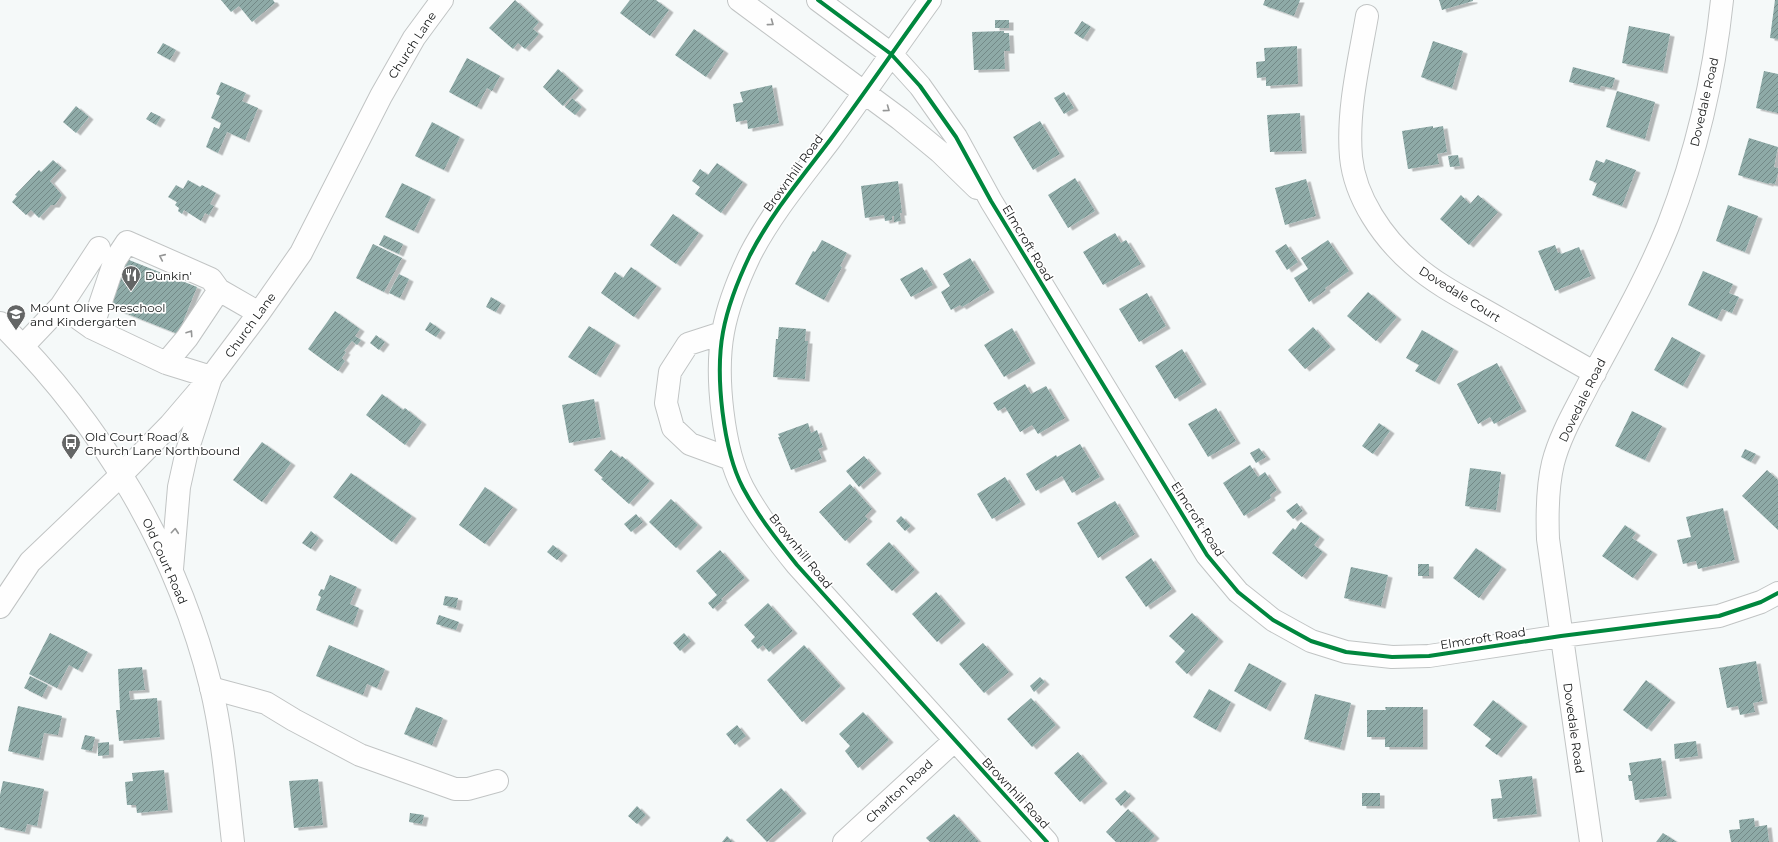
<svg xmlns="http://www.w3.org/2000/svg" width="1778" height="842" font-family="Montserrat,sans-serif">
<style>
.building{fill:url(#building-hatch);filter:url(#shadow)}
.lines{fill:none;stroke-linecap:round;stroke-linejoin:round}
.minor-casing{stroke:#c1c4c4;stroke-width:24}
.major-casing{stroke:#c1c4c4;stroke-width:24}
.minor{stroke:#fefefe;stroke-width:22}
.major{stroke:#fefefe;stroke-width:22}
.cycleway-casing{stroke:#fff;stroke-width:6}
.cycleway{stroke:#00873e;stroke-width:4}
.oneway{stroke:#959696}
.labels{text-anchor:middle;dominant-baseline:central;stroke-width:3.5;stroke-linejoin:round;paint-order:stroke}
.street-label{font-size:12px;fill:#141616;stroke:#fff}
.poi-label{font-size:12px;fill:#141616;stroke:#fff;text-anchor:start}
</style>
<defs>
<pattern id="building-hatch" width="6" height="6" patternUnits="userSpaceOnUse"><rect width="6" height="6" fill="#8eaaa7"/><path d="M-1 1l2-2M0 6l6-6M5 7l2-2" fill="none" stroke="#738987"/></pattern>
<filter id="shadow"><feDropShadow dx="4.5" dy="2.5" stdDeviation="0" flood-color="#0004"/></filter>
</defs>
<rect width="100%" height="100%" fill="#f5f9f9"/>
<path class="building" d="M221 0H273L275 3 252 22 239 6 231 12Z
M515 0 539 22 533 29 539 34 525 49 518 43 513 49 489 28Z
M630 0H656L669 10 650 36 620 13Z
M1265 0H1300L1294 16 1263 5Z
M1439 0H1473V1L1442 10Z
M1775 0H1778V39L1770 38Z
M995 20H1009V28H995Z
M1082 21 1091 27 1083 39 1074 33Z
M1629 26 1670 34 1663 71 1622 63Z
M694 29 724 51 706 77 675 55Z
M1004 31V33H1009L1010 51H1004L1005 69 974 70 972 32Z
M1433 41 1463 51 1452 88 1421 77Z
M163 43 176 50 170 60 157 53Z
M1297 46 1298 84 1266 86V77L1257 78 1256 62 1265 61 1264 48Z
M467 58 500 76 492 91 487 88 477 107 449 92Z
M1573 67 1615 78 1612 88 1601 86 1600 89 1569 82Z
M558 69 579 88 563 106 543 87Z
M1764 71 1778 74V113L1756 108Z
M221 82 246 93 242 101 258 108 245 140 225 131 227 132 218 153 206 147 214 127 219 129 221 123 211 118 220 96 216 94Z
M772 85 779 123 748 129 747 120 736 122 733 104 743 102 740 92Z
M1617 91 1655 102 1645 139 1606 127Z
M1064 92 1074 108 1064 114 1054 98Z
M572 98 582 107 575 115 565 107Z
M76 106 89 117 76 133 63 122Z
M151 112 161 117 156 125 146 119Z
M1300 113 1302 151 1270 152 1267 115Z
M1040 121 1060 154 1033 170 1013 137Z
M432 122 460 137 444 170 415 156Z
M1433 126V128L1443 126 1447 152 1437 154 1439 164 1408 169 1402 131Z
M1749 138 1778 147 1774 167 1778 168V173L1775 184 1769 183V184L1738 175Z
M1458 155 1460 166 1450 167 1448 156Z
M1606 159 1636 170 1622 206 1592 195 1597 183 1589 180 1596 160 1604 163Z
M53 160 62 168 50 181 62 195 55 205H51L39 218 31 210 26 215 12 202 17 196 15 195 39 170 41 172Z
M717 163 743 182 721 213 695 194 700 187 692 181 700 169 708 175Z
M1075 178 1095 211 1068 228 1048 195Z
M1306 179 1316 216 1285 225 1275 188Z
M188 180 200 187 202 185 216 193 210 204 214 206 209 215 205 213 201 221 184 210 182 214 178 211 179 208 175 205 177 202 168 197 176 185 183 189Z
M898 181 902 213H900L901 221 894 222V216H892V220L885 221 884 215 865 218 861 186Z
M402 183 431 197 414 231 385 217Z
M1461 195 1470 204 1478 195 1498 212 1469 245 1440 219Z
M1728 205 1758 216 1745 252 1716 241Z
M673 214 699 233 676 264 650 245Z
M1115 233 1121 243 1126 240 1141 264 1103 285 1083 252Z
M384 235 403 244 399 254 379 245Z
M822 240 847 253 840 266 842 267 824 300 795 284 813 251 815 252Z
M1328 240 1349 271 1325 288 1326 290 1309 302 1294 278 1308 269 1301 258Z
M373 244 402 258 384 292 356 278Z
M1286 244 1298 262 1287 270 1275 251Z
M1555 245 1558 253 1560 252 1561 254 1579 247 1591 276 1555 291 1538 251Z
M124 258 197 287 178 334 105 305Z
M970 258 990 290 962 307 960 305 951 310 941 292 950 286 943 274Z
M631 267 657 286 634 317 601 293 615 272 623 278Z
M922 267 933 285 911 297 900 279Z
M1703 271 1733 284 1729 293 1739 297 1732 313 1722 309 1717 319 1688 305Z
M399 274 409 279 400 298 389 293Z
M1368 292 1397 317 1376 341 1347 316Z
M1147 293 1166 326 1139 342 1119 309Z
M491 297 501 303 496 312 486 307Z
M335 311 360 329 355 336 361 340 357 345 352 341 344 351 346 352 342 358 345 361 338 371 308 349Z
M430 322 441 330 436 337 425 330Z
M589 326 616 343 596 375 568 357Z
M779 327 806 329 805 341H808L805 379 773 377 776 339H778Z
M1313 327 1331 347 1305 369 1288 350Z
M1012 328 1031 361 1004 377 984 345Z
M1422 330 1454 349 1435 382 1415 371 1419 365 1406 358Z
M376 335 385 342 379 350 370 343Z
M1672 337 1701 353 1683 386 1654 370Z
M1182 349 1202 382 1175 399 1155 366Z
M1497 363 1522 409 1494 424 1490 417 1478 424 1457 384Z
M1025 384 1031 394 1046 386 1065 418 1038 434 1032 425 1020 432 1005 407 998 411 993 403Z
M382 394 403 410 405 408 422 422 405 445 366 415Z
M594 399 601 437 569 443 562 405Z
M1216 408 1236 441 1208 457 1188 424Z
M1632 411 1662 426 1645 460 1615 446Z
M808 423 811 433 817 430 823 447 818 449 822 459 791 470 778 437H780L778 434Z
M1379 423 1390 431 1373 454 1362 446Z
M262 442 291 463 262 502 233 480Z
M1080 444 1100 477 1072 493 1062 476 1036 491 1026 474 1056 455 1057 457Z
M1259 448 1266 457 1256 463 1250 453Z
M1745 449 1756 454 1751 462 1741 457Z
M611 450 620 458 622 456 650 481 629 504 601 479 603 478 594 470Z
M864 456 877 471 859 487 846 471Z
M1250 465 1258 477 1265 472 1277 490 1270 495 1271 498 1244 516 1223 483Z
M1470 468 1501 472 1496 510 1465 506Z
M1767 470 1778 480V530L1742 496Z
M351 473 412 516 392 542 333 497Z
M1005 477 1021 502 992 519 977 494Z
M850 484 872 509 865 516 868 519 845 541 819 512Z
M485 487 513 507 485 544 459 525Z
M671 499 698 525 676 548 649 522Z
M1115 501 1135 534 1098 558 1077 523Z
M1297 503 1303 511 1293 519 1286 511Z
M1723 508 1735 560 1698 569 1696 561 1683 564 1677 540 1691 537 1686 517Z
M636 514 643 522 631 532 624 524Z
M901 516 911 526 905 531 896 521Z
M1301 522 1320 537 1314 545 1323 552 1302 577 1272 553 1293 528 1295 530Z
M1625 525 1636 533 1632 538 1653 552 1633 578 1602 556Z
M311 531 319 538 311 549 302 543Z
M889 542 915 570 892 591 866 564Z
M553 545 563 553 557 560 547 552Z
M1476 548 1502 567 1479 598 1453 578Z
M720 550 745 578 721 599 723 600 713 609 708 603 717 595 696 571Z
M1151 558 1172 589 1146 607 1125 577Z
M1418 564H1429V576H1418Z
M1351 567 1388 575 1381 606 1344 598Z
M330 575 357 587 350 604 359 608 353 625 316 610 321 597 318 595 321 589 324 590Z
M936 592 961 621 937 642 912 614Z
M445 596 458 598 456 608 443 605Z
M768 603 793 631 769 652 763 645 758 649 751 641 755 637 744 625Z
M1192 613 1219 639 1187 674 1175 662 1185 651 1169 636Z
M439 615 459 622 456 630 436 624Z
M50 633 88 652 78 670 69 665 57 688 29 674Z
M684 633 691 641 680 651 673 643Z
M983 643 1009 672 984 693 959 664Z
M329 645 385 669 377 688 367 684 363 695 316 676Z
M804 645 841 686 802 722 767 680Z
M1756 661 1763 701 1753 703 1755 712 1740 715 1738 706 1727 708 1719 668Z
M1249 663 1282 681 1266 709 1234 691Z
M142 667 145 690 129 691 130 700 157 698 160 737 119 741 116 710H120L118 669Z
M30 676 48 685 42 697 24 688Z
M1040 677 1045 682 1034 692 1030 686Z
M1646 680 1671 700 1647 729 1623 710Z
M1209 689 1231 702 1216 730 1193 717Z
M1315 694 1351 703 1340 748 1304 739Z
M1031 698 1056 725 1032 747 1007 719Z
M1493 700 1523 724 1497 755 1485 746 1491 739 1473 725Z
M18 706 62 716 58 735 44 733 39 758 8 751Z
M416 707 443 718 432 745 404 734Z
M1385 707H1423V747H1385V737H1367V710H1386Z
M863 712 889 740 858 768 845 751 850 746 839 734Z
M737 725 746 736 735 745 726 734Z
M85 735 95 737 92 751 81 749Z
M1696 741 1698 756 1675 759 1674 744Z
M109 742V755L98 756V743Z
M1078 752 1103 781 1080 802 1054 773Z
M1661 758 1667 796 1635 800 1632 781H1629L1628 775H1631L1629 763Z
M164 770 168 810 137 813 136 805H127L125 782 133 781 132 773Z
M1532 776 1537 814 1493 819 1491 799 1502 798 1499 780Z
M318 779 323 825 294 828 289 781Z
M3 781 44 789 37 826 27 824 25 832 0 827V795Z
M781 788 802 811 767 842 746 820Z
M1125 790 1131 796 1121 806 1115 799Z
M1362 793H1380V806H1362Z
M637 806 646 815 637 824 628 816Z
M1128 809 1155 836 1149 842H1116L1106 832Z
M410 813 424 815 422 824 409 822Z
M954 814 979 842H930L926 838Z
M1754 818 1755 827 1767 825 1769 842H1731L1729 830 1740 829 1739 820Z
M1663 833 1677 842H1656Z
M727 836 733 842H722Z"/>
<g class="lines">
<defs>
<path id="minor" d="M739 0 900 119 940 152 977 188
M818 0 891 54 920 86 956 137 991 201 1207 555 1238 592 1273 620 1311 641 1346 652 1392 657 1429 656 1561 636 1719 616 1761 602 1778 593
M930 0C896 47 864 94 830 140 802 177 771 214 750 255 738 280 728 305 723 332 715 375 723 450 743 488 758 516 777 540 797 565L1047 842
M1367 16C1359 62 1347 110 1351 157 1355 198 1383 238 1413 264 1439 287 1471 302 1500 319 1532 337 1563 355 1595 373
M61 306 99 248
M92 328 115 260 127 242 211 279 219 290
M722 333 688 344 670 372 666 403 673 428 690 444 731 459
M23 346 61 306 92 328 166 363 211 377
M166 363 187 338 219 290 259 313
M0 607 30 562 121 475 170 425 211 377 259 313 301 253 381 96 414 38 442 0
M211 688 266 703 294 720 360 755 455 789H468L497 781
M844 842 954 741
M1591 842 1548 539C1547 513 1547 488 1553 463 1560 435 1576 409 1589 383 1616 332 1646 281 1668 226 1696 154 1714 77 1722 0"/>
<path id="major" d="M0 323C102 424 176 547 211 687 223 737 227 790 233 842
M172 569 179 487 187 451 211 377"/>
</defs>
<use href="#minor" class="minor-casing"/>
<use href="#major" class="major-casing"/>
<use href="#minor" class="minor"/>
<use href="#major" class="major"/>
<defs>
<path id="cycleway" d="M818 0 891 54 920 86 956 137 991 201 1207 555 1238 592 1273 620 1311 641 1346 652 1392 657 1429 656 1561 636 1719 616 1761 602 1778 593
M930 0C896 47 864 94 830 140 802 177 771 214 750 255 738 280 728 305 723 332 715 375 723 450 743 488 758 516 777 540 797 565L1047 842"/>
</defs>
<use href="#cycleway" class="cycleway-casing"/>
<use href="#cycleway" class="cycleway"/>
</g>
<defs><path id="oneway-chevron" d="M-2-3.5L2.5 0L-2 3.5" fill="none" stroke-width="1.6" stroke-linecap="round" stroke-linejoin="round"/></defs>
<g class="oneway">
<use href="#oneway-chevron" transform="translate(771 23) rotate(36)"/>
<use href="#oneway-chevron" transform="translate(887 109) rotate(36)"/>
<use href="#oneway-chevron" transform="translate(162 257) rotate(-156)"/>
<use href="#oneway-chevron" transform="translate(190 333) rotate(-56)"/>
<use href="#oneway-chevron" transform="translate(175 531) rotate(-85)"/>
</g>
<defs>
<symbol id="restaurant-pin" viewBox="-11 -11 22 30"><path d="M0 17L-7.5 6A9.5 9.5 0 1 1 7.5 6Z" fill="#636565" stroke="#fff"/><path d="M-5-6h1v4h1v-4h1v4h1v-4h1v5L-1.5 .5V6h-2V.5L-5-1ZM5-6V6H3V1.5H1.5Q1.5-4 5-6Z" fill="#fff"/></symbol>
<symbol id="school-pin" viewBox="-11 -11 22 30"><path d="M0 17L-7.5 6A9.5 9.5 0 1 1 7.5 6Z" fill="#636565" stroke="#fff"/><path d="M0-5L7-2L0 1L-7-2ZM-4 1L0 2.5L4 1V4Q0 6-4 4Z" fill="#fff"/></symbol>
<symbol id="bus-pin" viewBox="-11 -11 22 30"><path d="M0 17L-7.5 6A9.5 9.5 0 1 1 7.5 6Z" fill="#636565" stroke="#fff"/><path d="M-5-6H5V4H4V6H2V4H-2V6H-4V4H-5ZM-3.5-4V0h7V-4ZM-3.5 1.2v1.5H-2V1.2ZM2 1.2v1.5H3.5V1.2Z" fill="#fff"/></symbol>
</defs>
<g fill-rule="evenodd">
<use href="#restaurant-pin" x="120" y="264" width="22" height="30"/>
<use href="#school-pin" x="5" y="303" width="22" height="30"/>
<use href="#bus-pin" x="60" y="432" width="22" height="30"/>
</g>
<g class="labels">
<g class="street-label">
<text transform="translate(412 45) rotate(-57)">Church Lane</text>
<text transform="translate(1704 102) rotate(-77)">Dovedale Road</text>
<text transform="translate(793 173) rotate(-54)">Brownhill Road</text>
<text transform="translate(1028 243) rotate(59)">Elmcroft Road</text>
<text transform="translate(1460 294) rotate(32)">Dovedale Court</text>
<text transform="translate(250 325) rotate(-54)">Church Lane</text>
<text transform="translate(1582 400) rotate(-64)">Dovedale Road</text>
<text transform="translate(1198 519) rotate(57)">Elmcroft Road</text>
<text transform="translate(801 551) rotate(51)">Brownhill Road</text>
<text transform="translate(165 561) rotate(66)">Old Court Road</text>
<text transform="translate(1483 638) rotate(-9)">Elmcroft Road</text>
<text transform="translate(1574 728) rotate(82)">Dovedale Road</text>
<text transform="translate(899 791) rotate(-43)">Charlton Road</text>
<text transform="translate(1016 793) rotate(47)">Brownhill Road</text>
</g>
<g class="poi-label">
<text x="145" y="275">Dunkin'</text>
<text x="30" y="307">Mount Olive Preschool<tspan x="30" dy="14">and Kindergarten</tspan></text>
<text x="85" y="436">Old Court Road &amp;<tspan x="85" dy="14">Church Lane Northbound</tspan></text>
</g>
</g>
</svg>
